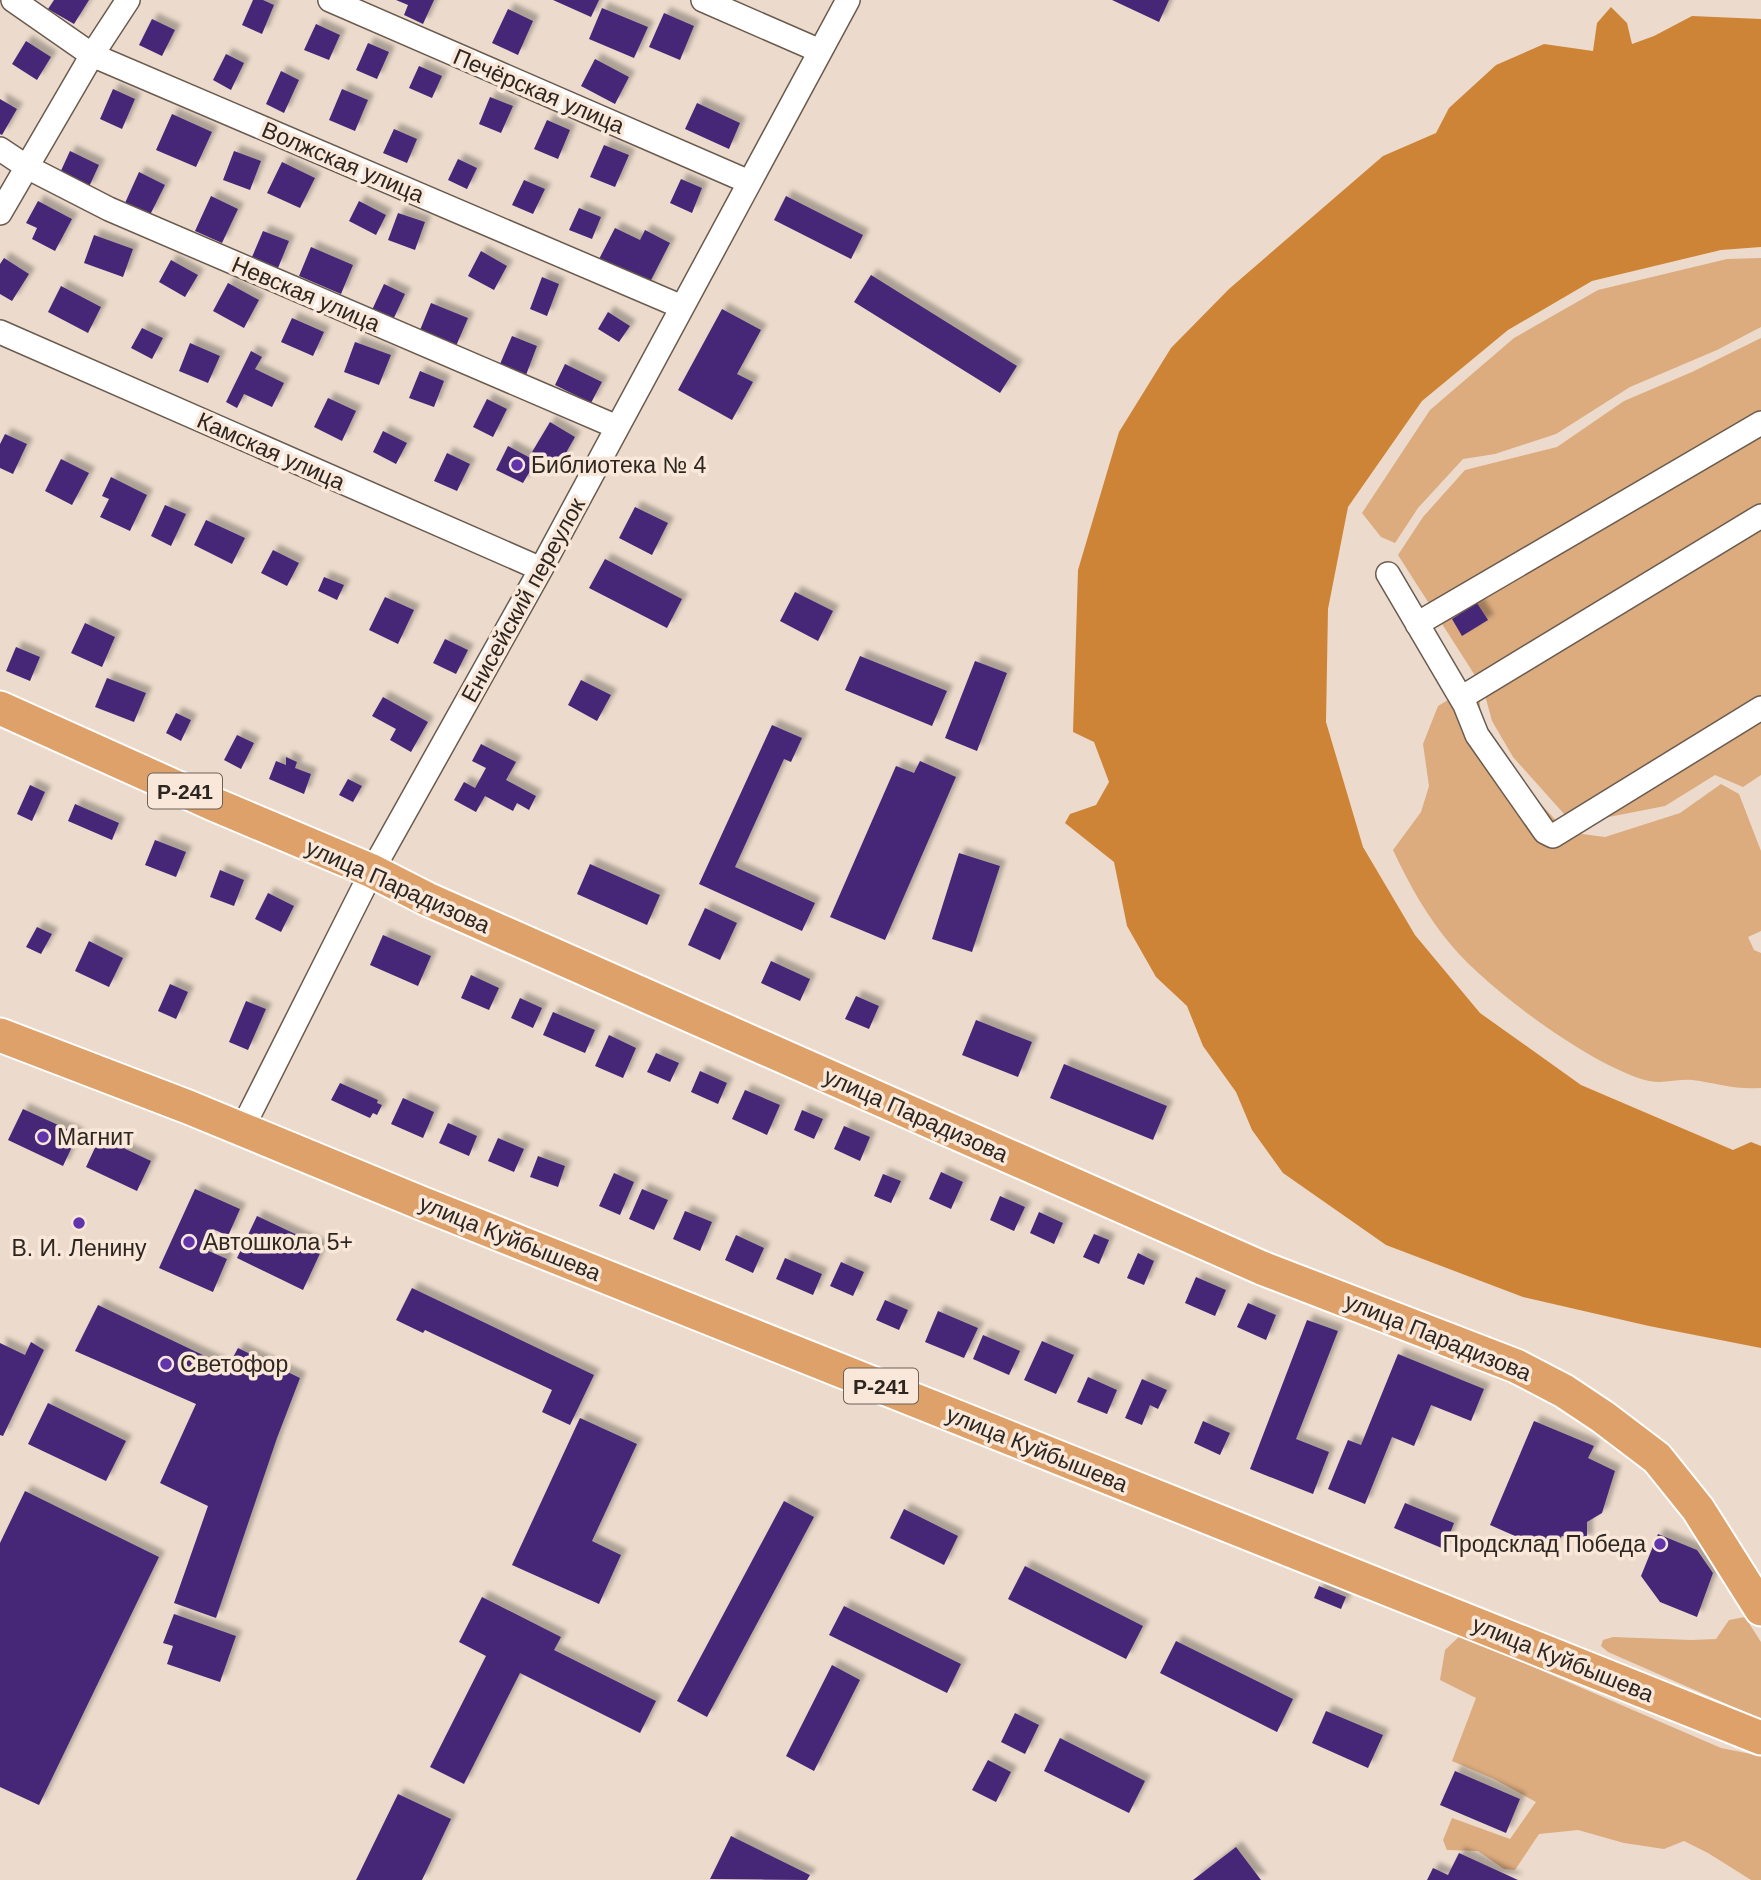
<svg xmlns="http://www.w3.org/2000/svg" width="1761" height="1880" font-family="Arial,sans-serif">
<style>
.green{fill:#dcab7e}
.water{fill:#ce8436}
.building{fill:#442877;filter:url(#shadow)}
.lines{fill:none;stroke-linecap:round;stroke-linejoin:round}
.minor-casing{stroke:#6a5b4e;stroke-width:26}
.highway-casing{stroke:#fff;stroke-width:37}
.minor{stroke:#fff;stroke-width:23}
.highway{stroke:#dda169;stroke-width:33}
.poi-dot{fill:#6134ac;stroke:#f9e8d9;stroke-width:2.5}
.labels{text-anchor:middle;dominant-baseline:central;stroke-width:7;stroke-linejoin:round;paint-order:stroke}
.shield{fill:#f9e8d9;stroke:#6a6058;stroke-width:2}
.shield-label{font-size:21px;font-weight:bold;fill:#2d2621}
.street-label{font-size:23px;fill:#2d2621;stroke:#f9e8d9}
.poi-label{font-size:23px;fill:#2d2621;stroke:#f9e8d9;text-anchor:start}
</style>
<defs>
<filter id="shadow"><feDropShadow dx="6" dy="-6" stdDeviation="2" flood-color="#0004"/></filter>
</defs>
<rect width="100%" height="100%" fill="#ecdbcc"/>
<path class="green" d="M1761 258V327L1717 350 1630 387 1556 434 1495 454 1463 459 1418 508 1395 543 1381 537 1362 513 1430 410 1514 338 1598 290 1727 259Z
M1761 338V775L1743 787 1715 775 1665 806 1573 824 1513 757 1492 721 1483 688 1398 555 1423 517 1465 470 1557 447 1624 401 1692 372Z
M1466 689 1479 690 1481 718 1503 764 1567 832 1605 837 1680 813 1721 784 1739 794 1761 851V931L1748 937 1754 950 1761 953V1088C1735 1090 1717 1083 1692 1080 1678 1079 1663 1084 1649 1081 1594 1068 1489 990 1452 946 1427 917 1409 884 1393 850L1421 812 1429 786 1423 744 1438 706Z
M1745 1617 1761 1642V1719L1608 1652 1601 1646 1603 1640 1613 1637 1691 1640 1716 1639 1729 1620Z
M1464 1632 1496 1651 1721 1748 1761 1756V1880H1751L1708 1853 1684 1841 1664 1849 1624 1843 1578 1830 1539 1834 1515 1870 1504 1869 1478 1851 1447 1850 1443 1840 1452 1818 1510 1839 1536 1802 1494 1779 1452 1761 1476 1698 1440 1680 1445 1650Z"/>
<path class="water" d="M1611 7 1627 23 1632 44 1654 36 1692 16 1761 19V247L1721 250 1592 281 1508 330 1422 401 1348 507 1328 609 1326 722 1363 847 1415 935 1480 1013 1581 1085 1733 1150 1751 1142 1761 1146V1348L1649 1326 1523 1297 1386 1245 1283 1173 1252 1130 1236 1092 1203 1046 1187 1006 1156 977 1127 926 1114 862 1065 823 1070 814 1096 805 1109 782 1094 742 1073 732 1078 570 1119 432 1171 348 1229 289 1383 156 1436 133 1449 108 1496 65 1544 44 1593 51 1597 23Z"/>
<path class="building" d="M54 0H89L74 24 48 9Z
M253 0H263L274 5 262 34 242 25Z
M396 0H434L423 24 404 15 408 5Z
M553 0H599L591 17Z
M1112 0H1169L1159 22Z
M602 8 648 27 634 58 589 39Z
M508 9 533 21 518 55 492 43Z
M664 13 694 26 680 60 649 47Z
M152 19 175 30 162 56 139 45Z
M316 24 340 35 329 60 304 50Z
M26 41 51 57 37 80 12 64Z
M368 43 389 52 377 79 356 70Z
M226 54 244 63 231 90 213 80Z
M595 59 629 77 615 104 581 86Z
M419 66 442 76 432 98 409 88Z
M281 71 299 80 284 113 266 104Z
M113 89 135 99 122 129 100 119Z
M342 89 368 100 355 131 329 120Z
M490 97 513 106 501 133 479 124Z
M0 99 17 109 2 135 0 134Z
M697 103 740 123 729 149 685 129Z
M172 114 212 132 196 167 156 150Z
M547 120 570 130 558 159 534 149Z
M394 129 417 139 407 163 383 153Z
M604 145 629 155 615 187 590 177Z
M70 151 99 165 88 189 59 175Z
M234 151 261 161 250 190 223 180Z
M458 159 477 168 467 189 448 180Z
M282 162 315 178 300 208 267 193Z
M139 172 165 185 150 215 125 203Z
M681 179 702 188 692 213 670 203Z
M524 180 545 189 533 214 512 205Z
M211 196 238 209 222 243 195 231Z
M786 196 863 235 851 259 774 220Z
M38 201 72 219 55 251 32 239 37 228 26 223Z
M359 201 386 215 376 235 349 221Z
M579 208 601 217 592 239 569 230Z
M398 213 425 222 415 250 388 240Z
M615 228 640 240 645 230 670 243 647 288 597 263Z
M263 231 289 241 278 268 252 257Z
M94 235 133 249 123 277 84 263Z
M311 247 353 265 341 294 299 276Z
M481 251 507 266 494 290 468 276Z
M4 258 29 274 12 301 0 294V264Z
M171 260 198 275 185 297 159 282Z
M871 275 1017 366 1000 393 854 302Z
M542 277 559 284 547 316 530 309Z
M228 283 259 300 244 328 213 311Z
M384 284 405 294 393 320 372 310Z
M61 286 101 307 88 333 48 312Z
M431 303 468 318 456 346 420 330Z
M722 309 761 330 737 374 753 382 732 420 678 390Z
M608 312 630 326 619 342 598 329Z
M292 318 324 332 313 356 281 342Z
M142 328 163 338 152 359 131 348Z
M512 336 537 346 526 375 500 364Z
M355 342 391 355 379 385 344 372Z
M190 343 220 356 208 383 179 371Z
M251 351 262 357 255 369 284 383 272 407 244 394 237 408 226 402Z
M565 364 602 382 591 403 555 385Z
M420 371 444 381 434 407 409 398Z
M328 398 356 411 342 441 314 427Z
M487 399 507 409 493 437 473 427Z
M550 422 575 437 558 467 532 452Z
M383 431 407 443 396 464 373 452Z
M5 434 27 444 13 474 0 468V444Z
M508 446 536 461 523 483 496 470Z
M447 453 470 464 457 491 434 481Z
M61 459 89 473 72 505 45 491Z
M111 477 147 495 130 531 100 517 109 499 102 496Z
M165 505 186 514 171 546 151 536Z
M635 507 668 523 652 555 619 538Z
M206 520 245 538 232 564 194 545Z
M273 550 299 563 287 586 261 573Z
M605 559 682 599 667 628 589 588Z
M324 577 344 585 337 600 318 591Z
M795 592 833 611 818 641 780 621Z
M385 597 414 610 398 644 369 630Z
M1477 603 1488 620 1462 636 1452 619Z
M85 623 115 637 102 667 71 653Z
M445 639 468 650 456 674 433 663Z
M16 647 40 657 30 681 6 671Z
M860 656 947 691 932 726 845 690Z
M975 661 1007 673 977 751 945 738Z
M107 678 146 693 134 722 95 707Z
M581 680 611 695 597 721 568 705Z
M383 697 428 722 411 752 390 740 396 729 372 716Z
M176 713 191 720 181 741 166 733Z
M772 725 802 738 791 762 784 759 735 867 815 903 802 931 699 884Z
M237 735 254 743 241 769 224 760Z
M481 744 516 762 506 780 536 796 529 810 517 803 513 811 485 796 476 812 454 800 464 782 475 788 486 768 472 761Z
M286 757 297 762 295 768 311 774 304 794 269 779 276 761 286 765Z
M920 761 956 777 885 940 830 917 896 766 914 773Z
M348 779 362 786 353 802 339 795Z
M30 785 45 792 32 821 17 814Z
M75 804 119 823 112 840 68 821Z
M155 840 186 852 176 877 145 865Z
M959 853 1000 866 972 952 932 939Z
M590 864 660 895 647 925 577 894Z
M220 870 244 880 234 906 210 897Z
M268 893 294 906 281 932 255 919Z
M705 908 737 923 720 960 688 945Z
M37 927 52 934 41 954 26 947Z
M383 935 431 956 418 986 370 965Z
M89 941 123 958 109 987 75 971Z
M771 961 810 979 800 1001 761 983Z
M471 975 499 988 489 1010 461 998Z
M170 984 188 992 176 1019 158 1011Z
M856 996 879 1006 869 1029 845 1019Z
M520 998 542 1008 533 1028 511 1018Z
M246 1001 266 1009 248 1050 229 1042Z
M553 1012 595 1030 585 1053 543 1035Z
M976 1020 1032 1042 1018 1077 962 1055Z
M609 1035 636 1048 623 1078 595 1066Z
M656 1053 679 1063 670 1082 647 1072Z
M1064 1064 1167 1106 1153 1140 1050 1098Z
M700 1071 727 1083 718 1104 691 1092Z
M340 1083 378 1100 377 1103 382 1105 377 1115 373 1113 370 1118 331 1100Z
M745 1090 780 1105 767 1135 732 1119Z
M403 1098 434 1112 423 1138 391 1124Z
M23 1109 78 1134 63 1166 8 1140Z
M802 1110 823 1119 814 1139 794 1130Z
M448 1123 477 1136 469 1156 439 1143Z
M844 1126 870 1137 860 1161 834 1149Z
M100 1137 151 1161 137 1191 86 1167Z
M498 1138 524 1149 514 1172 488 1161Z
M538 1156 565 1166 558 1187 530 1177Z
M941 1172 963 1182 951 1209 929 1199Z
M614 1173 634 1182 620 1215 599 1206Z
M883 1174 901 1181 891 1203 874 1196Z
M195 1189 240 1209 228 1236 213 1229 204 1249 227 1259 213 1292 159 1268Z
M642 1189 668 1200 654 1230 629 1219Z
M1000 1196 1025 1207 1014 1231 990 1220Z
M685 1211 712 1222 700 1251 673 1239Z
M1039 1212 1063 1223 1054 1244 1030 1233Z
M257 1216 323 1247 303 1290 237 1258Z
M1094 1234 1109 1240 1099 1264 1083 1257Z
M736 1235 764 1248 753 1273 725 1260Z
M1138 1253 1154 1261 1144 1285 1127 1278Z
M785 1258 822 1274 813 1295 776 1279Z
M841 1262 864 1272 853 1296 830 1286Z
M1196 1277 1226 1290 1215 1316 1185 1303Z
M412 1288 594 1375 570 1425 542 1412 552 1390 425 1330 423 1333 396 1320Z
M885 1300 908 1310 899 1330 876 1320Z
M1248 1303 1276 1315 1266 1340 1237 1327Z
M98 1305 228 1367 238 1348 300 1378 277 1438 216 1618 174 1603 208 1506 160 1483 196 1404 75 1351Z
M938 1311 978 1328 964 1358 925 1342Z
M1307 1320 1338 1331 1296 1439 1329 1452 1313 1494 1250 1469Z
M983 1335 1020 1351 1009 1375 973 1359Z
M1042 1341 1074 1355 1056 1394 1024 1380Z
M31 1342 44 1350 3 1436 0 1435V1343L25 1355Z
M1398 1354 1484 1389 1471 1421 1431 1405 1414 1446 1392 1437 1365 1504 1328 1489 1348 1440 1361 1445Z
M1088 1377 1117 1390 1107 1414 1077 1402Z
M1142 1379 1167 1390 1158 1409 1150 1405 1142 1425 1125 1418Z
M48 1403 126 1441 106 1481 28 1444Z
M580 1418 637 1444 592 1541 621 1555 599 1604 512 1565Z
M1203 1421 1230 1433 1220 1455 1194 1443Z
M1534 1421 1594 1446 1588 1458 1615 1471 1602 1513 1587 1522V1541L1562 1536 1549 1551 1490 1525Z
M25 1491 159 1557 39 1805 0 1787V1543Z
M784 1501 814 1517 707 1717 677 1701Z
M1405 1503 1454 1523 1444 1549 1394 1528Z
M904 1509 958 1536 944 1565 890 1538Z
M1658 1534 1697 1550 1713 1573 1697 1617 1660 1602 1641 1576Z
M1025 1566 1143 1626 1126 1659 1008 1599Z
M1319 1586 1346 1597 1341 1609 1314 1598Z
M482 1597 561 1637 554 1650 656 1701 640 1733 520 1673 464 1784 430 1767 486 1656 459 1642Z
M844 1606 961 1664 947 1693 829 1635Z
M174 1614 236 1636 220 1682 167 1664 173 1646 163 1643Z
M1176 1641 1293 1699 1277 1732 1160 1673Z
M832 1665 860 1680 814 1771 786 1756Z
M1326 1711 1383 1735 1368 1768 1312 1743Z
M1015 1713 1039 1725 1025 1754 1001 1742Z
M1060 1738 1145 1781 1129 1813 1044 1771Z
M988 1760 1011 1772 996 1802 972 1790Z
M1455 1771 1520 1799 1506 1833 1440 1805Z
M398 1794 451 1819 422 1880H356Z
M731 1836 810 1875 807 1880 710 1879Z
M1236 1847 1261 1880H1193Z
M1459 1853 1518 1880H1427L1433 1868 1448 1875Z"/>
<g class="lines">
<defs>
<path id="minor" d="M13 0 92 55 682 307
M330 0 749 182
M703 0 820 51
M0 149 27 167 109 209 617 427
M0 213 92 55 128 0
M0 332 541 569
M1388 574 1465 705 1477 735 1545 832 1553 836 1761 708
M1417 624 1761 423
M1461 698 1761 516
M242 1129 372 871 541 569 848 0"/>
<path id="highway" d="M0 708 211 803 372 871 427 899 1262 1268 1516 1366 1564 1391 1603 1417 1657 1458 1698 1509 1761 1609
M0 1035 188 1107 421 1203 1761 1738"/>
</defs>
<use href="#minor" class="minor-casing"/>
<use href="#highway" class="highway-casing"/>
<use href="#minor" class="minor"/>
<use href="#highway" class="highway"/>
</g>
<g class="poi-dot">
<circle cx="517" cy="465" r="7"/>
<circle cx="43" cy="1137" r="7"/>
<circle cx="79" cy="1223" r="7"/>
<circle cx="189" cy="1242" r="7"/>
<circle cx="166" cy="1364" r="7"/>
<circle cx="1660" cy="1544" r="7"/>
</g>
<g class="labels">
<g class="shield">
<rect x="148" y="773.5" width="74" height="35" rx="5"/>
<rect x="844" y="1368.5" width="74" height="35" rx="5"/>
</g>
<g class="shield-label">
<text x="185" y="791">Р-241</text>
<text x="881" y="1386">Р-241</text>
</g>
<g class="street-label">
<text transform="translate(539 91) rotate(23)">Печёрская улица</text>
<text transform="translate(343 162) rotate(23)">Волжская улица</text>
<text transform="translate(306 294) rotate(23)">Невская улица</text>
<text transform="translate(271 451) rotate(24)">Камская улица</text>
<text transform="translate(523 600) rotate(-61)">Енисейский переулок</text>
<text transform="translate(398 886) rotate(24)">улица Парадизова</text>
<text transform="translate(916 1115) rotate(24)">улица Парадизова</text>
<text transform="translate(510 1238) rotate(22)">улица Куйбышева</text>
<text transform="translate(1438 1337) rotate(22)">улица Парадизова</text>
<text transform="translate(1037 1449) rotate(22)">улица Куйбышева</text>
<text transform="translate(1563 1659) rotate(22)">улица Куйбышева</text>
</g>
<g class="poi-label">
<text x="531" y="465">Библиотека № 4</text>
<text x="57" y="1137">Магнит</text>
<text x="203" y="1242">Автошкола 5+</text>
<text x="79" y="1248" text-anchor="middle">В. И. Ленину</text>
<text x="180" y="1364">Светофор</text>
<text x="1646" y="1544" text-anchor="end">Продсклад Победа</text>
</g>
</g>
</svg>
